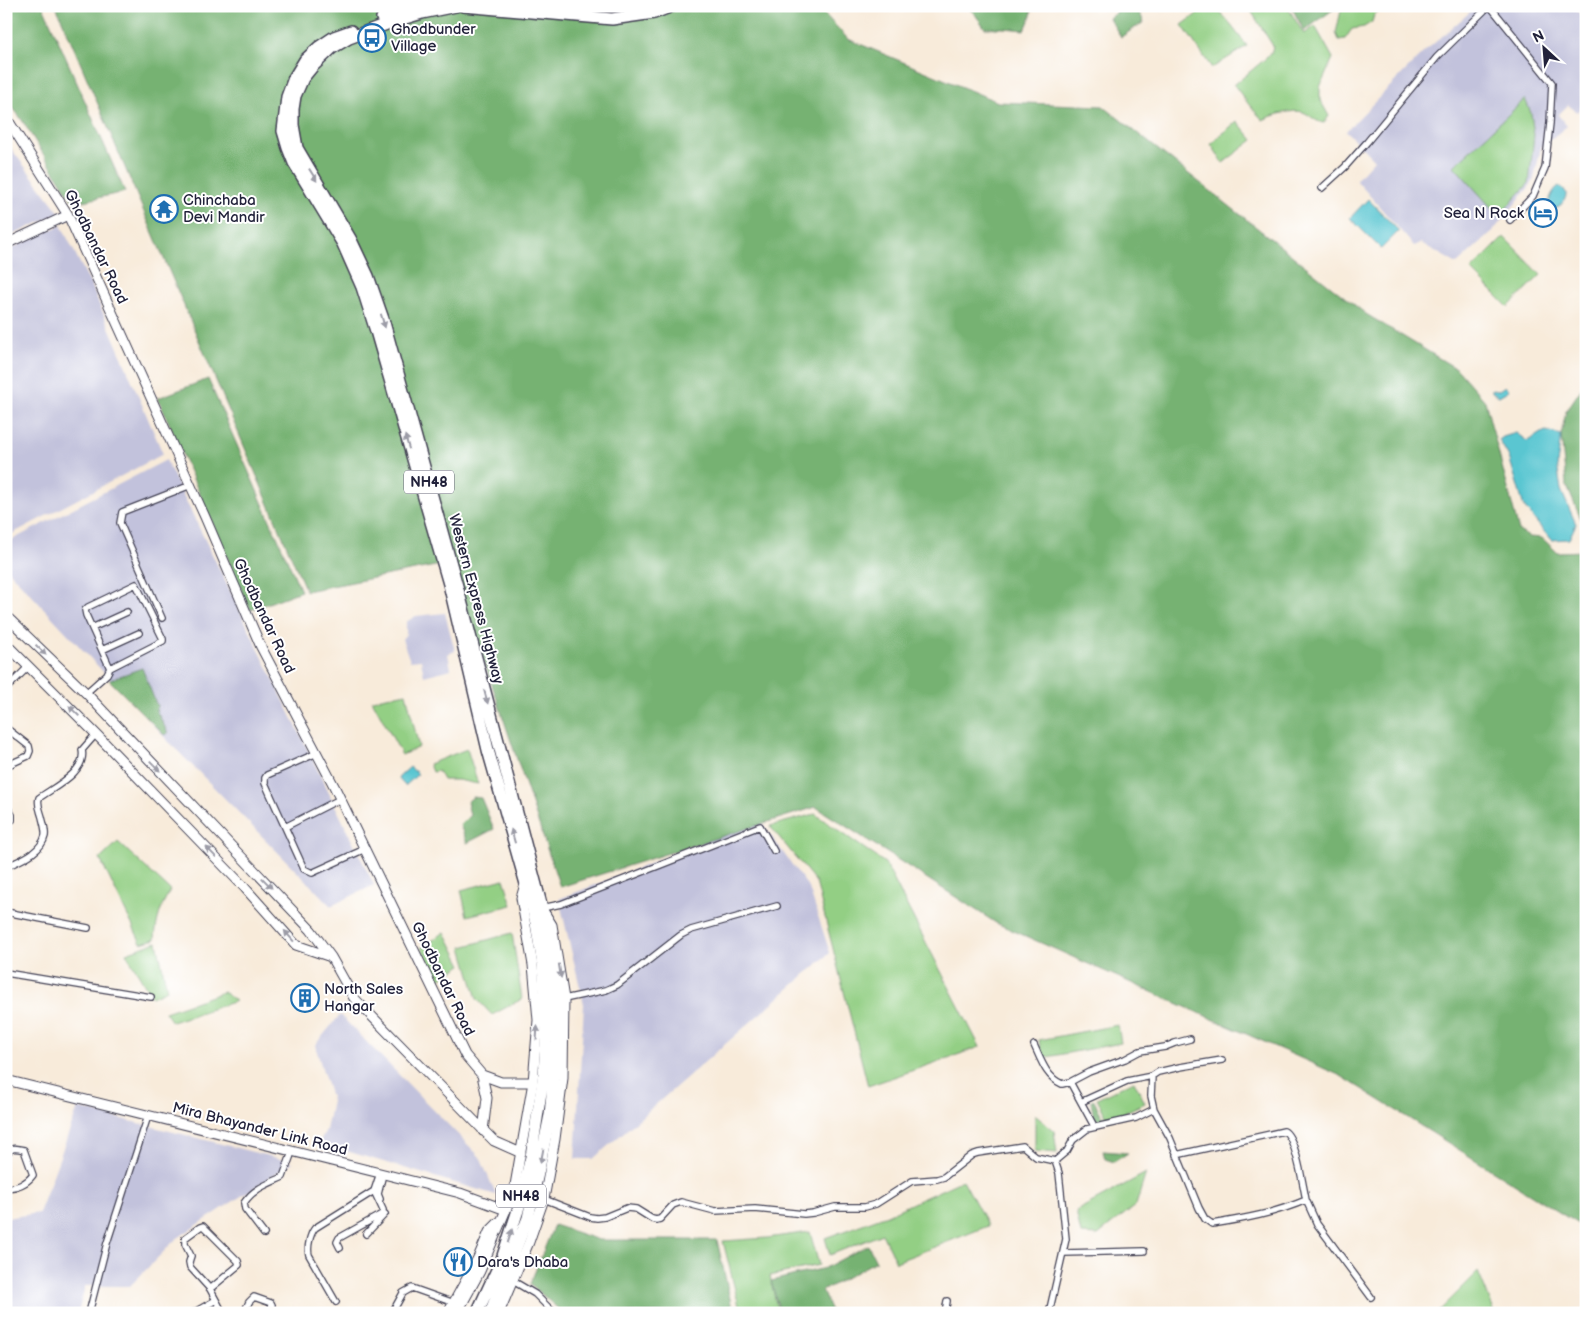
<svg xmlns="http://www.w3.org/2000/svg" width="1592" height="1319" font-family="'Balsamiq Sans',sans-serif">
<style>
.industrial{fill:#c2c2dc}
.green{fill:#93cf84;stroke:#5a7860}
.forest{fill:#76b272;stroke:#4c6a56}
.water{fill:#5ac6d1;stroke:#3e7486}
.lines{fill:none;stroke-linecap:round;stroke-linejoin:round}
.street-casing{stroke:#424053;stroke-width:8}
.secondary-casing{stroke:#424053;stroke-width:11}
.highway-casing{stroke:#424053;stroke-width:14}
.street{stroke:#fff;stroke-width:5.5}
.secondary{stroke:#fff;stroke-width:9}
.highway{stroke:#fff;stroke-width:11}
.oneway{fill:#9c9ca7}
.labels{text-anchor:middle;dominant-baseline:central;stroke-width:4;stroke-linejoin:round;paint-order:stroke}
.shield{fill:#fff;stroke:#646476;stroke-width:1}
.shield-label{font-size:14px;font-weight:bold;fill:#22223b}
.poi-label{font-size:15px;fill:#22223b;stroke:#fff;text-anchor:start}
.street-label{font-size:15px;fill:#22223b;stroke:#fff}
</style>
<rect width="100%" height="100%" fill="#fff"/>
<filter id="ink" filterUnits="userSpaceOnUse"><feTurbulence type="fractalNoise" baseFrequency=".02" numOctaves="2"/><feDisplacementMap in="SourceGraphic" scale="10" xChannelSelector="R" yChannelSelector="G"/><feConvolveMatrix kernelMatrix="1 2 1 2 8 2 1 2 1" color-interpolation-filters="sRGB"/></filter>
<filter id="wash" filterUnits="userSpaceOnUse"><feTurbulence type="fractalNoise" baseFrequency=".0096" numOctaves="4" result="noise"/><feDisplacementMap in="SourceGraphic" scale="20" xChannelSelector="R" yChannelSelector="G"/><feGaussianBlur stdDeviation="1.12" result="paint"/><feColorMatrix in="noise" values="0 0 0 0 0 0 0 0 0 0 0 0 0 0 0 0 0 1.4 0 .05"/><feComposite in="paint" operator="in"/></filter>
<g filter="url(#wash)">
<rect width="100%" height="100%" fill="#f8ebda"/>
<path class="industrial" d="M1477 6H1574L1586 22V102L1577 112 1568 105 1558 115 1567 126 1541 147 1533 182 1493 231 1457 264 1421 243 1414 246 1356 180 1374 160 1346 131 1424 52Z
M6 142 60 213 6 238Z
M61 225 92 287 163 454 6 537V251Z
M166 460 374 885 331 906 168 741 6 568V543Z
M445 613 455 651 448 654 451 669 424 676 421 660 410 661 402 639 406 634V622L416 616Z
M760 821 809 888 830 953 593 1159H575L584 1004 559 899Z
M340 1015 480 1157 496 1195 319 1143 326 1130 332 1101 315 1045Z
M78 1108 293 1162 176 1239 130 1286H85L78 1313H6V1218L39 1213Z"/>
<path class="green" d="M1208 6H1216L1247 46 1212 68 1182 25Z
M1248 6H1287L1304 34 1315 26 1333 58 1320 87V100L1329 116 1324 123C1315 122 1311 115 1303 112 1294 109 1272 115 1263 120L1250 106 1234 85 1271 54 1273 46Z
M1342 6H1384L1374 15 1372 22 1364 27 1352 29 1345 39 1339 40 1336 33Z
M1525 99 1531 113 1534 135 1529 183 1499 216 1454 166Z
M1237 121 1253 140 1223 163 1211 144Z
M1504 237 1541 275 1508 307 1471 270Z
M406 693 419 747 402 755 372 700Z
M467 749 478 784 458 780H443L438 771 432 772 429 764Z
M815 814 885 863 980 1047 868 1086 816 882 770 826Z
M118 842 170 890C161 906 156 921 155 939L141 943 100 859Z
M504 879 512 905 467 916 461 890Z
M445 932 462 965 438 980 421 948Z
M512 933 522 999 492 1015 477 999 462 947Z
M157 942 167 990 152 997 126 953Z
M223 992 236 1001 172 1022 165 1012Z
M1118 1025 1121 1043 1042 1058 1039 1040Z
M1134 1081 1145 1103 1108 1120 1097 1099Z
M1035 1115 1054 1131 1057 1153 1035 1151Z
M1146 1173 1136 1205 1098 1235 1081 1234 1076 1211Z
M963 1180 988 1226 896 1262 882 1234 830 1255 825 1238 887 1215Z
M810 1232 819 1265 770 1276 778 1313H737L739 1306 723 1241 767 1238Z
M1478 1272 1495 1313H1437Z"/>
<path class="forest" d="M6 6H43L125 192 74 203 20 117 6 99Z
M56 6H817L848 39 998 102 1103 106 1366 314 1457 369 1485 401 1519 531 1529 537 1542 538 1557 552 1586 551V1229L1341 1076 996 923 816 807 560 887 451 563 306 591Z
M966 6H1029L1032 8 1031 16 1025 30 1004 28H985L974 13Z
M1114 6H1136L1144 22 1121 37 1109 18 1117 12Z
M1291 6H1338L1304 31Z
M208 379 301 591 250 610 158 398Z
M1586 382V549L1583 524 1566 484 1561 435 1566 411Z
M142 668 157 706 156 710 168 733 164 735 109 680Z
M473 797 481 798 494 829 467 843 460 825 470 815 467 802Z
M1093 1099 1102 1116 1108 1120 1094 1119 1091 1102Z
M1103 1151 1128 1153 1114 1162 1105 1159Z
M554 1225 599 1240H717L732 1308 731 1313H563L530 1284Z
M868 1245 876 1261 822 1291 832 1313H780L771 1281 825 1268Z"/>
<path class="water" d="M1559 186 1566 192C1567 199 1562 203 1558 208H1554L1549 204C1549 198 1554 189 1559 186Z
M1368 199 1399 231 1381 249 1350 218Z
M1505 386 1509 390 1499 396 1492 392V389L1499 390Z
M1546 431 1561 435 1557 464 1561 490 1576 524 1569 539 1551 540 1524 507 1509 457 1499 440 1503 437 1516 433 1527 441C1535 438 1538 433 1546 431Z
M410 767 418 774 405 786 398 778Z"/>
</g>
<g filter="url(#ink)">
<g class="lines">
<defs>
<path id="street" d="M1490 6 1552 83 1550 123 1545 168 1533 196 1510 220
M1322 188 1345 167 1367 142 1437 57 1489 6
M162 618 120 523 122 512 191 485
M92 628 127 612
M102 650 139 633
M6 689 29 666
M86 693 107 674 110 668 163 641V639L136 584 88 607 85 610 86 615 110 668
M6 728 29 746 30 751 28 756 6 766
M317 753 267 775 265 778V783L304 869 312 873 365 849
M6 805 12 815V820L6 824
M285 827 340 799
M6 867C20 860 41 853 45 836 46 830 43 822 42 817 40 810 37 804 39 798 54 787 87 772 82 750L96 734
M542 908 561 904 760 826 774 851
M6 912 88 928
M6 973 151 997
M564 999 606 990 617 985 681 935 691 930 777 906
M1034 1045C1041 1060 1046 1077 1062 1084L1070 1082 1094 1126
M1152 1076 1151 1096 1154 1109
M1070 1082 1089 1072 1125 1059 1140 1051 1165 1047 1175 1043 1190 1039
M1081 1102 1127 1081 1152 1076 1158 1072 1180 1067 1222 1060
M6 1153C12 1147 16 1148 24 1150L33 1175C27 1183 16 1189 6 1187
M374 1191 380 1173
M380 1199 378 1194 383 1174
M544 1199 590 1217 597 1218 605 1217 627 1208 636 1209 652 1219 656 1220 660 1219 673 1205 681 1202 715 1211 755 1209 804 1214 813 1213 835 1207H865L876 1204 912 1181 937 1179 944 1177 972 1155 978 1153 1023 1146 1036 1157 1055 1161 1067 1151 1073 1140 1087 1129 1136 1118 1154 1109 1170 1138 1199 1208 1205 1219 1212 1224C1243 1219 1276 1213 1306 1200 1303 1186 1296 1137 1284 1131L1176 1155
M1306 1200 1317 1224 1371 1297
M264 1234 245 1209 244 1203C254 1188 268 1184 283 1177L292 1152
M366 1234 385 1214
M1064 1253 1144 1251
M513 1281 535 1294 554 1313
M210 1289 239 1265 238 1261 203 1226 200 1227 185 1238V1244L191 1256 189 1262 190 1267 210 1289 223 1313
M336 1302 309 1255C307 1247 310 1234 315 1228L374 1191 383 1210 382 1214 339 1238 337 1242 340 1248
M89 1313 107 1243 148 1116
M193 1313 216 1300
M244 1313 249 1302 254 1297 271 1303 272 1305 270 1313
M392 1313 403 1293 412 1288 457 1304
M945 1313 947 1301
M1049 1313 1066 1239 1059 1173 1055 1161"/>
<path id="secondary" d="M6 117 68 215 205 517 261 647 334 786 465 1055 482 1075 501 1082H533
M6 244 68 215
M6 616 86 693 311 930 331 957 354 998 494 1141 521 1153
M6 644 96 734 245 888 296 945 331 957
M482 1075 487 1098 483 1131
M6 1080 460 1193 506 1210
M448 1313 478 1258 489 1232 499 1222
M457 1313 480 1271 514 1191 533 1082 538 1020 533 965 521 898 526 881
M499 1313 529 1242 544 1199 555 1139 563 1078 564 999 552 925 544 912"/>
<path id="highway" d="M456 6 422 13 392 22 349 38 332 48 312 67 303 78 295 96 293 109V125L297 148 351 240 368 276 383 319 460 597 542 908 548 947 555 1002 557 1042 550 1115 540 1164 528 1218 490 1313
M463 6 612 19 654 13 672 6
M586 6H621
M382 18 415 6
M351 31 334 37 319 47 305 60 294 78 287 97 283 131 288 148 294 163 343 244 362 287 376 331 449 584 488 750 530 898 536 923 543 965 547 1025 544 1073 531 1157 518 1210 502 1259 477 1313"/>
</defs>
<use href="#street" class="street-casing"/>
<use href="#secondary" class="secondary-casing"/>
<use href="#highway" class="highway-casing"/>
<use href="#street" class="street"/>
<use href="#secondary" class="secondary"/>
<use href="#highway" class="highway"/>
</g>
<defs><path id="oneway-solid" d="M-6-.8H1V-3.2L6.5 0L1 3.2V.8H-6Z" transform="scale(1.25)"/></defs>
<g class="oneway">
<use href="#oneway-solid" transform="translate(313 175) rotate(58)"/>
<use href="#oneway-solid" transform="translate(383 321) rotate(73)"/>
<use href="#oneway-solid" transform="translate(407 442) rotate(-106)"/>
<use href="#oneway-solid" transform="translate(41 650) rotate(44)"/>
<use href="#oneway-solid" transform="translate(486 697) rotate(75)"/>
<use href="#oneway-solid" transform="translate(74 711) rotate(-135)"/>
<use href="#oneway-solid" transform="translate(155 766) rotate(46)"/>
<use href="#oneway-solid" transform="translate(513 836) rotate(-106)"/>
<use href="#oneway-solid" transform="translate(211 852) rotate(-134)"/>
<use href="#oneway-solid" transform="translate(267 883) rotate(46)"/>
<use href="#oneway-solid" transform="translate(289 936) rotate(-131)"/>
<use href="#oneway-solid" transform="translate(560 971) rotate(81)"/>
<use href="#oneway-solid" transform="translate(537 1033) rotate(-86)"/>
<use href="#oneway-solid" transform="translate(542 1156) rotate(101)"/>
<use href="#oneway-solid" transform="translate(510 1236) rotate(-72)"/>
</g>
</g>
<defs>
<symbol id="bus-ring" viewBox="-11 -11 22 22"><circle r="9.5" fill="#fff" stroke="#1f6fb2" stroke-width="1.5"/><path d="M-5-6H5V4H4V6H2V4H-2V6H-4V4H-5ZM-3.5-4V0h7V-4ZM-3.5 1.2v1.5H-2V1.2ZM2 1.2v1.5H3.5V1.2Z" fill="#1f6fb2"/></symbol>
<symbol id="temple-ring" viewBox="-11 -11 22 22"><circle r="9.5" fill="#fff" stroke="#1f6fb2" stroke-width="1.5"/><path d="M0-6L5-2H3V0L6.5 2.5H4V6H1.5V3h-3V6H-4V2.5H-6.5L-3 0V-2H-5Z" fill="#1f6fb2"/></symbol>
<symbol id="hotel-ring" viewBox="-11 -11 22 22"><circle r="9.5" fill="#fff" stroke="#1f6fb2" stroke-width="1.5"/><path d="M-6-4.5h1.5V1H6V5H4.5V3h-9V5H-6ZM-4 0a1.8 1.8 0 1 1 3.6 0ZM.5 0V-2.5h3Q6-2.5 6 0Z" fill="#1f6fb2"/></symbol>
<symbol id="building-ring" viewBox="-11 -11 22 22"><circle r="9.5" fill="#fff" stroke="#1f6fb2" stroke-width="1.5"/><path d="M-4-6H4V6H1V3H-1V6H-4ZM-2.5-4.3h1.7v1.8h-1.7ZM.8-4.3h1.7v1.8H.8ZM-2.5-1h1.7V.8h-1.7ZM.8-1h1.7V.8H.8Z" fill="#1f6fb2"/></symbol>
<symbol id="restaurant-ring" viewBox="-11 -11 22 22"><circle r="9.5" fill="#fff" stroke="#1f6fb2" stroke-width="1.5"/><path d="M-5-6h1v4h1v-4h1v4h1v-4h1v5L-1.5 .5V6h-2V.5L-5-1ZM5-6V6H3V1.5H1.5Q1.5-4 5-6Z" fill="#1f6fb2"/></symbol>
</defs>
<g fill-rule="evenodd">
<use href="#bus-ring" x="356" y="22" width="32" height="32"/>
<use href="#temple-ring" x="148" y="193" width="32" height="32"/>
<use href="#hotel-ring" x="1527" y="197" width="32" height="32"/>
<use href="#building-ring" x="289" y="982" width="32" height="32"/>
<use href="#restaurant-ring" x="442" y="1246" width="32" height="32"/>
</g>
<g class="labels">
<g class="shield">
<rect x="404" y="470.5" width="50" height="23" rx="4"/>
<rect x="496" y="1184.5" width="50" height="23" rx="4"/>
</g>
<g class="shield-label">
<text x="429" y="482">NH48</text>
<text x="521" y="1196">NH48</text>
</g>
<g class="poi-label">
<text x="391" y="29">Ghodbunder<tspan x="391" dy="17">Village</tspan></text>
<text x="183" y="200">Chinchaba<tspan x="183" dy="17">Devi Mandir</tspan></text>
<text x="1524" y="213" text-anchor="end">Sea N Rock</text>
<text x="324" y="989">North Sales<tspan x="324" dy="17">Hangar</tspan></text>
<text x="477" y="1262">Dara's Dhaba</text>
</g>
<g class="street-label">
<text transform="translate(96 247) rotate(64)">Ghodbandar Road</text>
<text transform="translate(476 599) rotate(75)">Western Express Highway</text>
<text transform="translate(264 616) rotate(65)">Ghodbandar Road</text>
<text transform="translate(443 979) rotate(64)">Ghodbandar Road</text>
<text transform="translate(260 1129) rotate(14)">Mira Bhayander Link Road</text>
</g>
</g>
<rect width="1592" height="1319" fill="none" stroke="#fff" stroke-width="25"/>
<g transform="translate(1544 48) rotate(334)" stroke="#ffffff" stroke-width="4" paint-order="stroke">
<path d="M0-4L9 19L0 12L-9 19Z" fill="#22223b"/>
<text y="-8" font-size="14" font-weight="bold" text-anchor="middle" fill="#22223b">N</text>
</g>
</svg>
